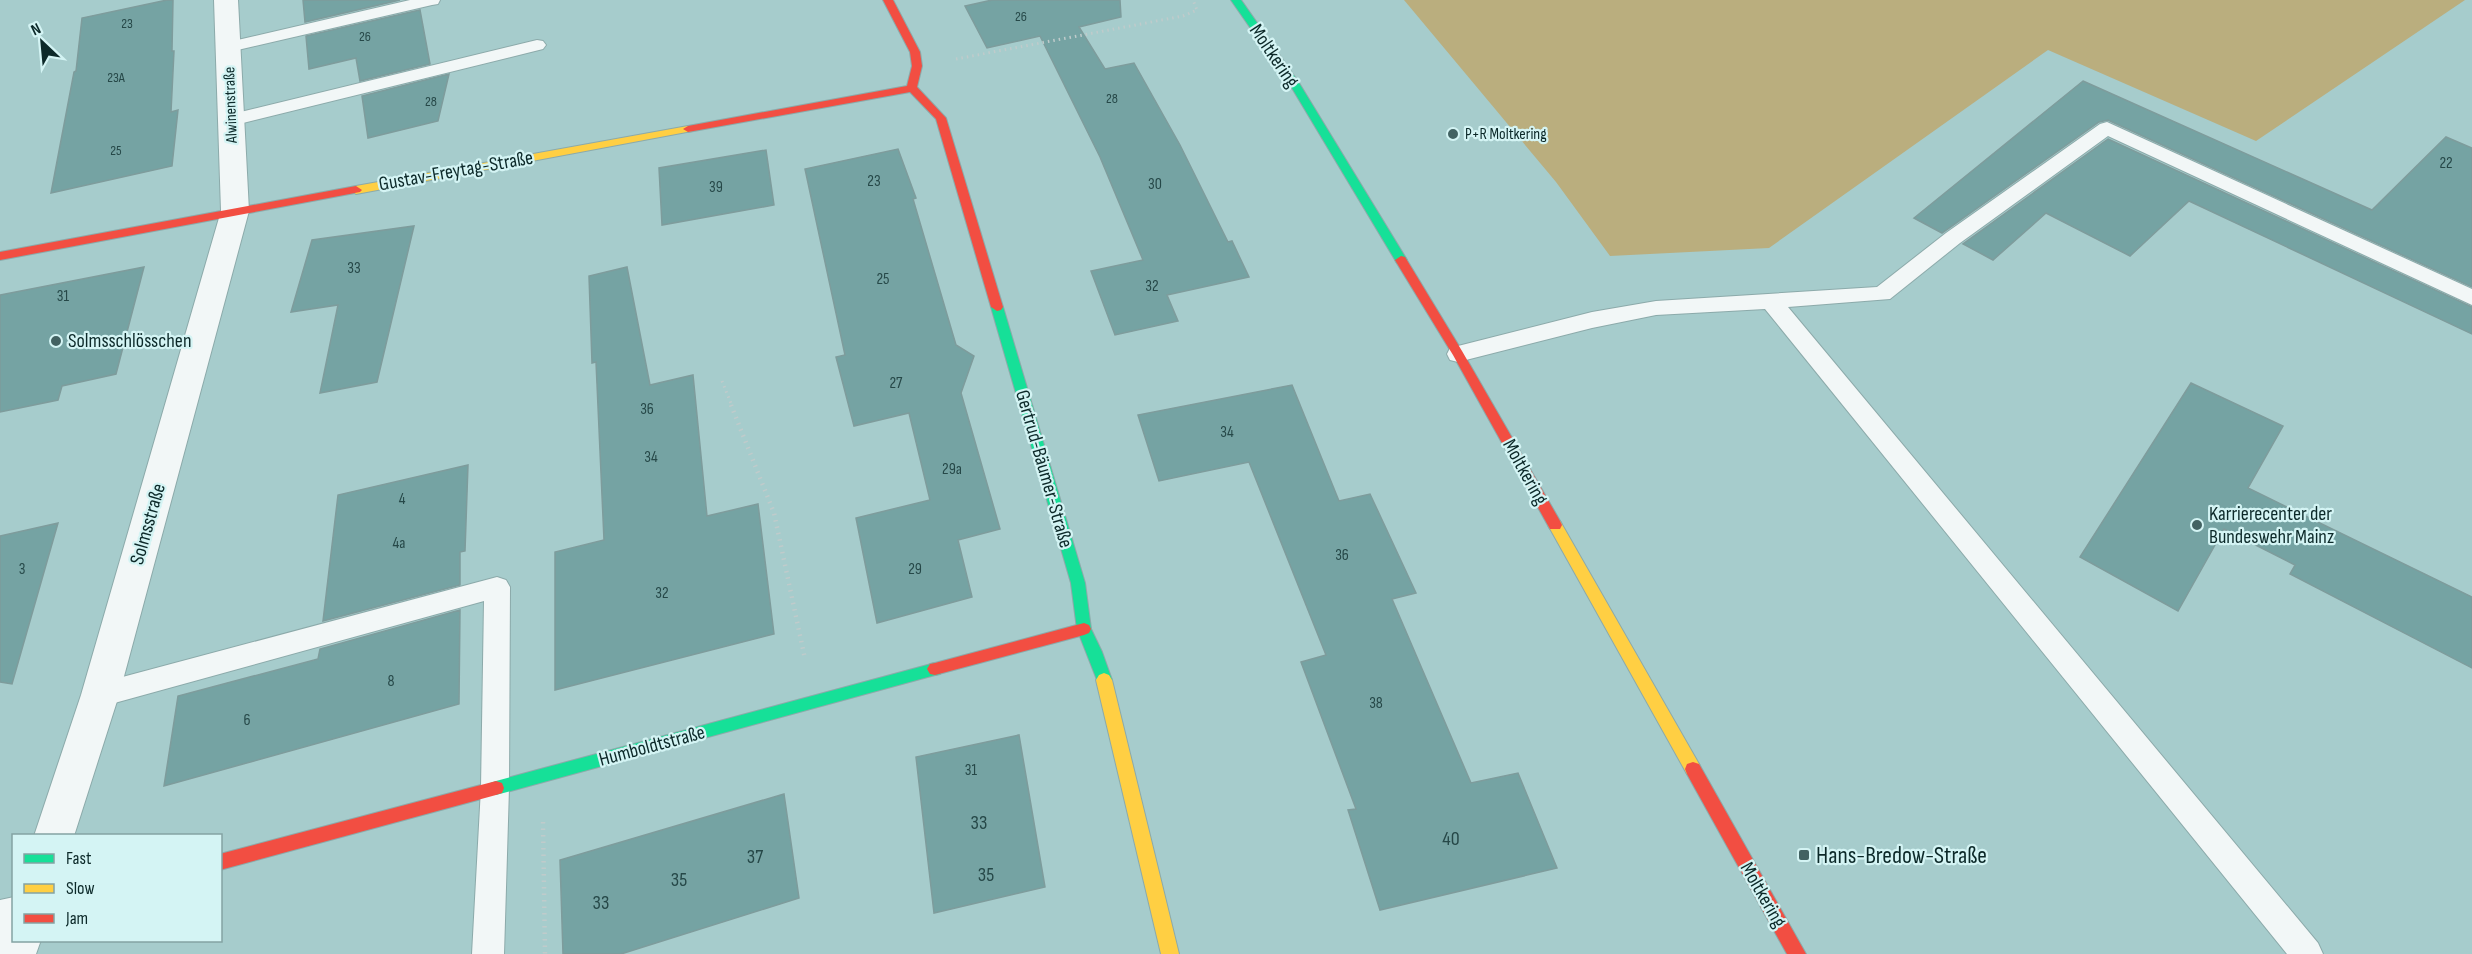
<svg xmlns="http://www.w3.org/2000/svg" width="2472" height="954" font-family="'Sofia Sans Condensed',sans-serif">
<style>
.green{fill:#baae7e}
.building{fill:#75a3a3;stroke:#7e9c9c;stroke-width:1.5}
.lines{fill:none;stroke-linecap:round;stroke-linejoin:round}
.lane-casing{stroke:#8caaaa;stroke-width:2}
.street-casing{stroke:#8caaaa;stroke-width:2}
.fast-casing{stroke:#8caaaa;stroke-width:2}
.slow-casing{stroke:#8caaaa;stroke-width:2}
.jam-casing{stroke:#8caaaa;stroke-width:2}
.path-far1{stroke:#bfcbcb;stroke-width:3;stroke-dasharray:1.5 4;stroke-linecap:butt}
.path{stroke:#bfcbcb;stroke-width:4.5;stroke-dasharray:1.5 5;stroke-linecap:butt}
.lane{fill:#f2f7f7;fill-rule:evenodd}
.street{fill:#f2f7f7;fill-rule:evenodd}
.fast{fill:#16e098;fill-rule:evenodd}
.slow{fill:#ffcf43;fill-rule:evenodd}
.jam{fill:#f24e42;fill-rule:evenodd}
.poi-dot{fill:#426262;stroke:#d4f4f4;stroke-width:2}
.labels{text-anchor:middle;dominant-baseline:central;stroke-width:4.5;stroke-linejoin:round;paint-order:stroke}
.far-number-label{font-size:14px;fill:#264848}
.far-street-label{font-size:16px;fill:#0c2929;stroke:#d4f4f4}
.far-poi-label{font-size:16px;fill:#0c2929;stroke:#d4f4f4;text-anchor:start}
.number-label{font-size:16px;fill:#264848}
.street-label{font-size:20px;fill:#0c2929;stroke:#d4f4f4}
.poi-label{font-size:20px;fill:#0c2929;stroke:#d4f4f4;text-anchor:start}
.near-number-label{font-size:20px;fill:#264848}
.near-poi-label{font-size:24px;fill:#0c2929;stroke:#d4f4f4;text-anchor:start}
</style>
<rect width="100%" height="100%" fill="#a6cccc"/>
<path class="green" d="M1404 0H2465L2256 141 2048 50 1769 248 1610 256 1556 182Z"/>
<path class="building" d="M167 0H173L172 51H174L171 112 178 110 172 166 51 193 74 72 76 71 82 18Z
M303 0H400L305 22Z
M992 0H1120L1121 17 1079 27 1105 69 1134 63 1180 145 1228 242 1232 241 1249 277 1167 295 1178 321 1115 335 1091 271 1143 260 1100 157 1040 36 987 48 965 6Z
M420 10 430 64 360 81 356 58 309 69 306 36Z
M449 74 438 121 368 138 362 96Z
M2083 81 2372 210 2446 137 2472 148V287L2108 120 2099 122 1942 233 1914 218Z
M2108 139 2472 307V334L2189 201 2130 256 2046 213 1993 260 1963 244Z
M898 149 916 198 913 199 956 345 974 356 961 393 1000 529 958 540 972 597 877 623 856 518 930 500 909 413 854 426 836 357 845 355 805 169Z
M766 150 774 205 662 225 659 168Z
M414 226 377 382 320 393 338 305 291 312 312 240Z
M144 267 116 374 62 386 58 400 0 412V295Z
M627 267 650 385 693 375 707 516 758 504 774 634 555 690V552L604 540 596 362 592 363 589 276Z
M2191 383 2283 426 2248 488 2472 597V668L2290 574 2295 565 2224 529 2178 611 2080 557Z
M1292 385 1339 501 1370 494 1416 593 1392 599 1471 783 1518 773 1557 868 1380 910 1348 810 1356 809 1301 662 1326 655 1249 462 1159 481 1138 415Z
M468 465 465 551 460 552V585L323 621 338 495Z
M58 523 12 684 0 682V536Z
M460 610 459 704 164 786 178 696 318 659 320 649Z
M1019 735 1045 887 934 913 916 757Z
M784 794 799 898 621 954H563L560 860Z"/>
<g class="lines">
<defs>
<path id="lane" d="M410 0H440L438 4 432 5 229 52 223 51 220 47 223 43 229 42Z
M537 40 543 41 546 45 543 49 231 126 224 124 222 120 224 116Z
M2107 122 2472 289V305L2108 136 1960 243 1890 299 1788 307 2318 943 2323 954H2287L1765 309 1656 315 1592 328 1458 362 1450 360 1447 354 1450 348 1458 346 1592 312 1656 301 1877 287 1946 233 2100 124Z
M497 577 506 580 510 587 509 788 504 954H472L481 788 484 601 100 707 90 703 86 695 90 687 100 683Z"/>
<path id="street" d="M214 0H238L249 211 119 695 74 836H34L81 695 221 211Z
M14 897V940H41L36 954H0V900Z"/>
<path id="fast" d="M1231 0H1241L1299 83 1407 260 1405 263H1397L1289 83Z
M997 303 1003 307 1085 583 1091 629 1102 652 1112 680 1109 685 1104 687 1099 685 1077 629 1071 583 991 307Z
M935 663 940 664 943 669 940 674 935 675 496 795 490 793 488 788 490 783 496 781Z"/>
<path id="slow" d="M688 126 693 129 692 131 356 194 350 190 356 186Z
M1555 520 1560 521 1699 764 1701 769 1699 774 1693 776 1687 774 1548 525 1550 521Z
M1104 673 1109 675 1112 680 1179 954H1161L1096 680 1099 675Z"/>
<path id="jam" d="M883 0H893L920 52 922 66 917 87 946 118 1003 307 1001 310 997 311 991 307 936 119 910 92 688 132 683 129 688 126 907 86 912 66 910 52Z
M356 186 362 190 360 192 0 260V252Z
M1401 256 1405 257 1462 351 1560 521 1562 525 1560 529H1550L1453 355 1395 260Z
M1084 623 1089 625 1091 629 1089 633 1084 635 935 675 930 674 927 669 930 664 935 663Z
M1693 762 1699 764 1806 954H1787L1687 774 1685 769 1687 764Z
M496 781 502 783 504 788 502 793 496 795 220 870V854Z"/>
</defs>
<use href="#lane" class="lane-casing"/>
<use href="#street" class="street-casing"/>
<use href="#fast" class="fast-casing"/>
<use href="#slow" class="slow-casing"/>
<use href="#jam" class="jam-casing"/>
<path class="path-far1" d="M956 59 1183 16 1197 10 1193 0
M722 381 732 406"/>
<path class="path" d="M731 405 774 513 805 659
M543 822 545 954"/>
<use href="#lane" class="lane"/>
<use href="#street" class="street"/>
<use href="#fast" class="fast"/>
<use href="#slow" class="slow"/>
<use href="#jam" class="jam"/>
</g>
<g class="poi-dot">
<circle cx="1453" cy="134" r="6"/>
<circle cx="56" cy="341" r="6"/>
<circle cx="2197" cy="525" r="6"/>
<rect x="1798" y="849" width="12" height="12" rx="3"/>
</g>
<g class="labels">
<g class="far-number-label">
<text x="1021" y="16">26</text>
<text x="127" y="23">23</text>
<text x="365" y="36">26</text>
<text x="116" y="77">23A</text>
<text x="1112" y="98">28</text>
<text x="431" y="101">28</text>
<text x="116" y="150">25</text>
</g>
<g class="far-street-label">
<text transform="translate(231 105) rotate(-92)">Alwinenstraße</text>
</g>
<g class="far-poi-label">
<text x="1465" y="134">P+R Moltkering</text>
</g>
<g class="number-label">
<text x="2446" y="163">22</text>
<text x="874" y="181">23</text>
<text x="1155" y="184">30</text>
<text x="716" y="187">39</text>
<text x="354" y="268">33</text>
<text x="883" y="279">25</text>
<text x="1152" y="286">32</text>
<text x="63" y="296">31</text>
<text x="896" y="383">27</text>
<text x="647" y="409">36</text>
<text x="1227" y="432">34</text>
<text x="651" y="457">34</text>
<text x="952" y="469">29a</text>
<text x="402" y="499">4</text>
<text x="399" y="543">4a</text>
<text x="1342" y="555">36</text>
<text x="22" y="569">3</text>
<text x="915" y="569">29</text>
<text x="662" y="593">32</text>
<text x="391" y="681">8</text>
<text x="1376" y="703">38</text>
<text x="247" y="720">6</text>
<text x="971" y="770">31</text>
</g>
<g class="street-label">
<text transform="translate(1274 56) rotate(56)">Moltkering</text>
<text transform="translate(456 171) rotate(-10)">Gustav-Freytag-Straße</text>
<text transform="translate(1044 469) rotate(74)">Gertrud-Bäumer-Straße</text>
<text transform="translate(1525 472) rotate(61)">Moltkering</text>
<text transform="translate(148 524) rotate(-74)">Solmsstraße</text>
<text transform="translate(652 746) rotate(-15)">Humboldtstraße</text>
<text transform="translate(1763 895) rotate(60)">Moltkering</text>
</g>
<g class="poi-label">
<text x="68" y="341">Solmsschlösschen</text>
<text x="2209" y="514">Karrierecenter der<tspan x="2209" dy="23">Bundeswehr Mainz</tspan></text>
</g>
<g class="near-number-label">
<text x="979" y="823">33</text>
<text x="1451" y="839">40</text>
<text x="755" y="857">37</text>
<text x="986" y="875">35</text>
<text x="679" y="880">35</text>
<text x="601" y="903">33</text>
</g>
<g class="near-poi-label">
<text x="1816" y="855">Hans-Bredow-Straße</text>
</g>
</g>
<rect x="12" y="834" width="210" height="108" fill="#d4f4f4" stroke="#84a3a3" stroke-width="1.5"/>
<rect x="24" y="854" width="30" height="9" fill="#16e098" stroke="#84a3a3" stroke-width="1.5"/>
<text x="66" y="864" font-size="18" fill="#0c2929">Fast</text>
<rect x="24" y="884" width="30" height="9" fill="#ffcf43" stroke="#84a3a3" stroke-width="1.5"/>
<text x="66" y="894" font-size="18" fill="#0c2929">Slow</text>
<rect x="24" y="914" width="30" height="9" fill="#f24e42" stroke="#84a3a3" stroke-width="1.5"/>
<text x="66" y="924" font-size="18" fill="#0c2929">Jam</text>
<g transform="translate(42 42) rotate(334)" stroke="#d4f4f4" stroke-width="4.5" paint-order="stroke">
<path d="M0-4.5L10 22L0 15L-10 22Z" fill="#0c2929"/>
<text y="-9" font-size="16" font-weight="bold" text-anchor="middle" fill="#0c2929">N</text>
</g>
</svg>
